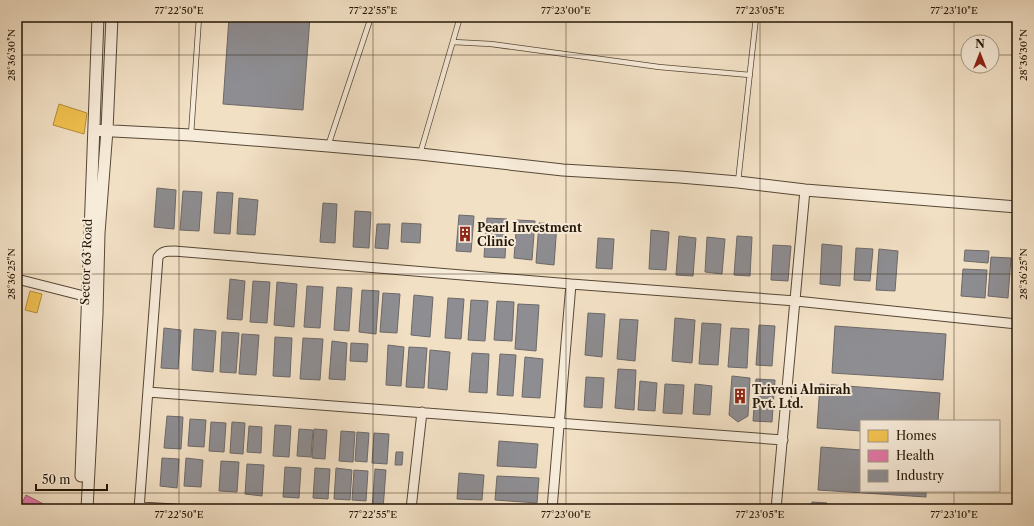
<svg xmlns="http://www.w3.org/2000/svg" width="1034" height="526" font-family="'Libre Caslon Text',serif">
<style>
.homes{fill:#f2c14e;stroke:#b48e38}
.health{fill:#e377a8;stroke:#a95a77}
.industry{fill:#8d8d92;stroke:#6d6968}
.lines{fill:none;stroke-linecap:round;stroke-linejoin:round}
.service-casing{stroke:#574835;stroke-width:6}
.minor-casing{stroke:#574835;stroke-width:11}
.tertiary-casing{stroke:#574835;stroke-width:13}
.service{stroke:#f7ebd9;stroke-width:4.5}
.minor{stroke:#f7ebd9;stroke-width:9}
.tertiary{stroke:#f7ebd9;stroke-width:11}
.ticks{fill:none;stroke:#231605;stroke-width:1;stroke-opacity:0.45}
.labels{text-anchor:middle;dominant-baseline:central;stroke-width:4;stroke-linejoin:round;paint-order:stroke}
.poi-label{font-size:12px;font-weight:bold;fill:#231605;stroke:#f7ebd9;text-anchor:start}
.street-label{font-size:12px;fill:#231605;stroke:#f7ebd9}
.neatline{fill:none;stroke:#231605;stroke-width:1.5}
.ticks-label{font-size:10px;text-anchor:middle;fill:#231605}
</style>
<rect width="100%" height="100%" fill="#f2e0c5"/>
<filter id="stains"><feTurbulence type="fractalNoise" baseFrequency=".005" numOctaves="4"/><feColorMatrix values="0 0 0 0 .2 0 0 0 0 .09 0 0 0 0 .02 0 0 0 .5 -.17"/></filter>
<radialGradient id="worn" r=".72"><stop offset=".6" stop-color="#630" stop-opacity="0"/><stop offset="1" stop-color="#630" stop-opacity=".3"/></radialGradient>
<path class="homes" d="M59 104 87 113 84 134 53 125Z
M30 291 42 294 37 313 25 310Z"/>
<path class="health" d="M26 495 53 509H33L22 503Z"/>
<path class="industry" d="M229 17H310L303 110 223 104Z
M157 188 176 190 174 229 154 227Z
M183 191 202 192 199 231 180 230Z
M217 192 233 193 230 234 214 233Z
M239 198 258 200 255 235 237 234Z
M323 203 337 204 335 243 320 242Z
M355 211 371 212 369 248 353 247Z
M459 215 474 216 471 252 456 251Z
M487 218 507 219 505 258 484 257Z
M517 220 535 221 532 260 514 258Z
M402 223 421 224 420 243 401 242Z
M539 223 557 224 554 265 536 263Z
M377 224H390L388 249 375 248Z
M651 230 669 232 666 270 649 269Z
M679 236 696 238 693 276 676 275Z
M737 236 752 237 750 276 734 275Z
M707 237 725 239 722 274 705 272Z
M598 238 614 239 612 269 596 268Z
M822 244 842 246 840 286 820 284Z
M773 245 791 246 788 281 771 280Z
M856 248 873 249 870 281 854 280Z
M879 249 898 251 895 291 876 290Z
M965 250 989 251 988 263 964 261Z
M991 257 1011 258 1008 298 988 296Z
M963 269 987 270 985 298 961 296Z
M230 279 245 281 242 320 227 319Z
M253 281 270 282 267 323 250 322Z
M277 282 297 284 294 327 274 325Z
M307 286 323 287 320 328 304 327Z
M337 287 352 288 349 331 334 330Z
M362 290 379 291 376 334 359 332Z
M383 293 400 294 397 333 380 332Z
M414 295 433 297 430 337 411 335Z
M448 298 464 299 461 339 445 338Z
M471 300 488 301 485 341 468 340Z
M497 301 514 302 512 341 494 340Z
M518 304 539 305 536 351 515 349Z
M588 313 605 314 602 357 585 355Z
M675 318 695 320 692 363 672 361Z
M620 319 638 320 635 361 617 359Z
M702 323 721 324 718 365 699 364Z
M759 325 775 326 772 366 756 365Z
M835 326 946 334 943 380 832 373Z
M164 328 181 330 178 369 161 368Z
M731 328 749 329 747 368 728 367Z
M194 329 216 331 213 372 192 370Z
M222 332 239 333 236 373 220 372Z
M242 334 259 335 256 375 239 374Z
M275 337 292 338 290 377 273 376Z
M303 338 323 339 320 380 300 379Z
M332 341 347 343 345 380 329 379Z
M351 343 368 344 367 362 350 361Z
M388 345 404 347 401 386 386 385Z
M409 347 427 348 424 388 406 387Z
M430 350 450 352 447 390 428 388Z
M472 353 489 354 487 393 469 392Z
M500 354 516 355 513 396 497 395Z
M525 357 543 359 540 398 522 397Z
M618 369 636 370 634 410 615 408Z
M732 376 750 378 748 416 738 422 729 415Z
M586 377 604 378 602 408 584 407Z
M756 379 775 380 772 422 753 421Z
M640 381 657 383 655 411 638 410Z
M665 384 684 385 682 414 663 413Z
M695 384 712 386 710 415 693 414Z
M820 384 940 393 938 421H861V431L817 428Z
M167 416 183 417 181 449 164 448Z
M190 419 206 420 204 447 188 446Z
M211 422 226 423 224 452 209 451Z
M232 422 245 423 243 454 230 453Z
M275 425 291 426 289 457 273 456Z
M249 426 262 427 261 453 247 452Z
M299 429 313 430 311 457 297 456Z
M314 429 327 430 325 459 312 458Z
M341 431 355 432 353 462 339 461Z
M357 432 369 433 367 462 355 461Z
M374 433 389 434 387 464 372 463Z
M499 441 538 444 536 468 497 466Z
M821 447 861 450V491H926V497L818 490Z
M396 452H403L402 465H395Z
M162 458 179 459 177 488 160 486Z
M186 458 203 460 201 487 184 486Z
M221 461 239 462 237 492 219 491Z
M247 464 264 465 262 496 245 494Z
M285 467 301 468 299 498 283 497Z
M315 468 330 469 328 499 313 498Z
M336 468 352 470 350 500 334 499Z
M375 469 386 470 383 509H372Z
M354 470 368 471 366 501 352 500Z
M459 473 484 475 482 500 457 499Z
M497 476 539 478 537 503 495 500Z
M812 502 827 503V509H811Z"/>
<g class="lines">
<defs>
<path id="service" d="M453 42 491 44 659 67 750 75
M191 135 199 17
M328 146 371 17
M420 154 460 17
M738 182 756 17"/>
<path id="minor" d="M17 279 88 297
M148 392 783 440
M140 507 175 509
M139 509 158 257C162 251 167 251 174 251L571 284 796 301 1017 324
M411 509 422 412
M552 509 571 284
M776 509 805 190"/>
<path id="tertiary" d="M94 130 191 135 328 146 420 154 563 170 680 177 738 182 805 190 1017 207
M81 476 98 17
M87 509 97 314 99 233 107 130 112 17"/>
</defs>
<use href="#service" class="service-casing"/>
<use href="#minor" class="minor-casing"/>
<use href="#tertiary" class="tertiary-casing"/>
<use href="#service" class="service"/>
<use href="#minor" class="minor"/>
<use href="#tertiary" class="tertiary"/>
</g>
<path class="ticks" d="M179 17V509M373 17V509M566 17V509M760 17V509M954 17V421M17 55H968M992 55H1017M17 274H1017M954 491V509M17 493H1017"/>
<defs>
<symbol id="building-bare" viewBox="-9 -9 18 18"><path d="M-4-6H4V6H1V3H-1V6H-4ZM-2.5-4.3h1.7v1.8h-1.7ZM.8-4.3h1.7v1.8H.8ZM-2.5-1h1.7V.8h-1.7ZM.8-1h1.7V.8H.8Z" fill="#8f2418" stroke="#f7ebd9" stroke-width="2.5" paint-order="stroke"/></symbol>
</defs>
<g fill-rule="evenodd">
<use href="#building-bare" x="454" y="223" width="22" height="22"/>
<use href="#building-bare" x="729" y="385" width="22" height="22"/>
</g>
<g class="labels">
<g class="poi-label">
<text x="477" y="227">Pearl Investment<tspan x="477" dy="14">Clinic</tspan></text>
<text x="752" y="389">Triveni Almirah<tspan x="752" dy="14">Pvt. Ltd.</tspan></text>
</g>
<g class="street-label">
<text transform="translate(86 262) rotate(-88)">Sector 63 Road</text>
</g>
</g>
<rect width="1034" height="526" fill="none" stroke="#f2e0c5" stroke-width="44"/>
<rect x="860" y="420" width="140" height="72" fill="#f7ebd9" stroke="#a29684"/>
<rect x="868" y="430" width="20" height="12" fill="#f2c14e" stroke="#a29684"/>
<text x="896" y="440" font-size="12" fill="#231605">Homes</text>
<rect x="868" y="450" width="20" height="12" fill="#e377a8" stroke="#a29684"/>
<text x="896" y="460" font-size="12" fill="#231605">Health</text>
<rect x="868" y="470" width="20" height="12" fill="#8d8d92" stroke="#a29684"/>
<text x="896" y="480" font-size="12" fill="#231605">Industry</text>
<g transform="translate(980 54)"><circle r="19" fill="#f7ebd9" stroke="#a29684"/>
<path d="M0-3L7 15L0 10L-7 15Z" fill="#8f2418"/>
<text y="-6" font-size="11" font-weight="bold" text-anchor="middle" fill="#231605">N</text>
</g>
<path d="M36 484v6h71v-6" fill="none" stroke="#231605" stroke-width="2"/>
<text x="42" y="484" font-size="12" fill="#231605" stroke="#f7ebd9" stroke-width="3" paint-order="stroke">50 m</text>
<rect x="22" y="22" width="990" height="482" class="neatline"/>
<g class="ticks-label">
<text x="179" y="14">77°22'50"E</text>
<text x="373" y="14">77°22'55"E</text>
<text x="566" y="14">77°23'00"E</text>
<text x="760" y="14">77°23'05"E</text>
<text x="954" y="14">77°23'10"E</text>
<text transform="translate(11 55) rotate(-90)" y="4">28°36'30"N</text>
<text transform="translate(1023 55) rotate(-90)" y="4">28°36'30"N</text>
<text transform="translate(11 274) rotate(-90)" y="4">28°36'25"N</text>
<text transform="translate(1023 274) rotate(-90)" y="4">28°36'25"N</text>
<text x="179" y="518">77°22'50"E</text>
<text x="373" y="518">77°22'55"E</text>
<text x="566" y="518">77°23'00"E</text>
<text x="760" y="518">77°23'05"E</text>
<text x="954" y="518">77°23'10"E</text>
</g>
<rect width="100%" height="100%" filter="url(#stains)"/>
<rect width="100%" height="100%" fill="url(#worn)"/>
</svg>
